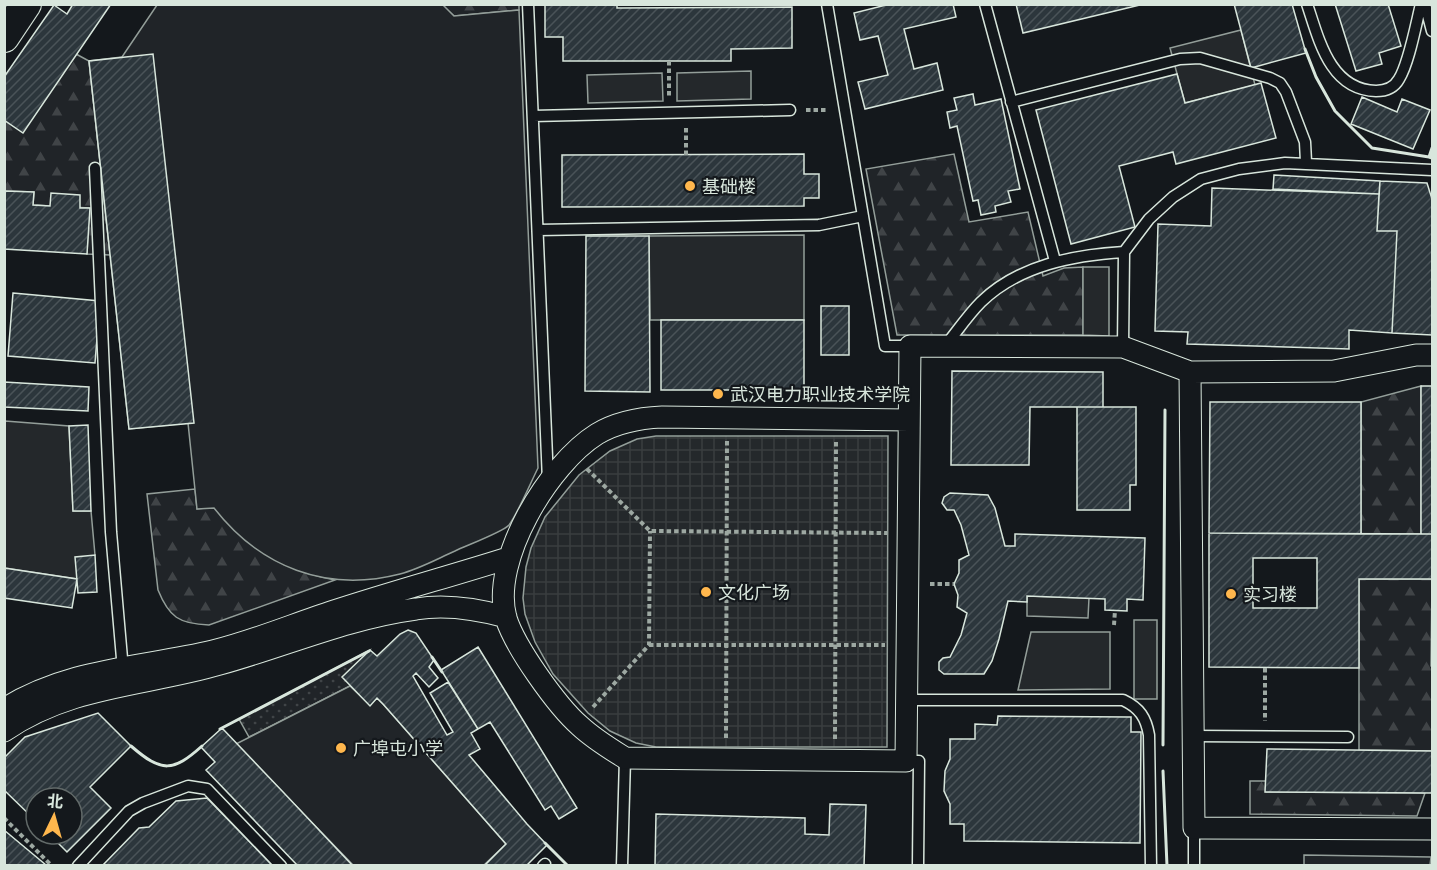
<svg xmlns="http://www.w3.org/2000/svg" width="1437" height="870" font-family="Quicksand,'Noto Sans SC',sans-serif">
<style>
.grass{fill:url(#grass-dots);stroke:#939e99;stroke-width:1.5}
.forest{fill:url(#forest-firs);stroke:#939e99;stroke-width:1.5}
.pitch{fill:#202428;stroke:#939e99;stroke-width:1.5}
.parking{fill:#24282b;stroke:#939e99;stroke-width:1.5}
.plaza{fill:url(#plaza-grid);stroke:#939e99;stroke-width:1.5}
.building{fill:url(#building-hatch);stroke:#d8e6dc;stroke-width:1.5;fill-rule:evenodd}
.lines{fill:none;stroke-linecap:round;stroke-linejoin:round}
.lane-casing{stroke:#d8e6dc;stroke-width:13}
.street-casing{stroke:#d8e6dc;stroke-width:23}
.secondary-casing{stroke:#d8e6dc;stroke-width:32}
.path{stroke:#9da8a2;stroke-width:4;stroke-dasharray:4.5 3;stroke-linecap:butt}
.lane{stroke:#14181c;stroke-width:10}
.street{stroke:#14181c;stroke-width:21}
.secondary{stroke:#14181c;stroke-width:30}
.wall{stroke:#d8e6dc;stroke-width:3}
.poi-dot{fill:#ffb74d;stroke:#14181c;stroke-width:2}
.labels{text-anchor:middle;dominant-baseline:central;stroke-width:4.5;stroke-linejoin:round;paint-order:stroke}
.poi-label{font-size:18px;fill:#d8e6dc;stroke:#14181c;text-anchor:start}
</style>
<defs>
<pattern id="grass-dots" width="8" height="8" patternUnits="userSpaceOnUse" patternTransform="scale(1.5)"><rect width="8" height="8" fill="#202428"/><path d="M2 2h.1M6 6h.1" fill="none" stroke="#404447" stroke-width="1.8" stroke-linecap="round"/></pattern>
<pattern id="forest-firs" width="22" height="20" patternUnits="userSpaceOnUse" patternTransform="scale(1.5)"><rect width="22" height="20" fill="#202428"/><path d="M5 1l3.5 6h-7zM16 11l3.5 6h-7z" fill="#404447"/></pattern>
<pattern id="plaza-grid" width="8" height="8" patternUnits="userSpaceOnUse" patternTransform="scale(1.5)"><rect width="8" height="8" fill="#24282b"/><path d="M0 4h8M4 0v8" fill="none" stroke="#393d3f"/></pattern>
<pattern id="building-hatch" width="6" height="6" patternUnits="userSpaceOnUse" patternTransform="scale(1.5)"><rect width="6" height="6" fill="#2c363c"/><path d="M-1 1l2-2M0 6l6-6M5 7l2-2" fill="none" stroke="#4a5358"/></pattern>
</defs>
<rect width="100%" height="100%" fill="#14181c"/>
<path class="grass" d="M370 650 350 686 249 737 239 719Z"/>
<path class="forest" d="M442 5H519V10L454 16Z
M76 54 89 61 110 255 87 254 89 208 33 205 34 192 5 191V195V120Z
M954 154 969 222 1028 212 1043 276 1064 268 1083 267V335H897L866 169Z
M1421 386V534H1361V402Z
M195 489 197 509 214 507C245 547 285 571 335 580L209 625C179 624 169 617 158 590L147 494Z
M1359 579H1432L1431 666 1432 667V751L1359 750Z
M1250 781H1266V792L1425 793 1417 816 1250 814Z"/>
<path class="pitch" d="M442 4 454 16 519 10 538 468C530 484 518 513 509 525 503 532 465 546 455 551 437 559 419 569 400 574 326 593 260 567 214 508L197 509 188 423 129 429 89 61 122 57 157 5Z
M350 686 370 705 377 698 383 704 506 844 484 865H353L236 744Z
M1304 855 1431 857 1430 865H1304Z"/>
<path class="parking" d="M1241 30 1255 85 1185 103 1170 48Z
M751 71V99L677 101V73Z
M662 73 663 101 588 103 587 75Z
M804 235V320H650L649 236Z
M1083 267H1109V336L1083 335Z
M5 421 69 426 73 511H91L95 555 77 579 5 568Z
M1027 596 1089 598 1088 618 1027 616Z
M1134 620H1157V699H1134Z
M1031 632H1110V689L1018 690Z"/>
<path class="plaza" d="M727 436H888L887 747H656L636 743 610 731 588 713 553 674 535 642 525 614 523 598 526 567 531 548 545 517 579 475 610 451 637 439 656 436Z"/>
<path class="building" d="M73 4H111L23 133 4 120V77L54 5 67 14Z
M545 4H617V8L792 7V48L731 49V61H563V37H545Z
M890 4H953L956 17 904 29 914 69 937 63 943 90 865 109 858 82 888 75 878 36 860 40 854 13Z
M1016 4H1144L1023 33Z
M1234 4H1292L1306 53 1251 68Z
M1335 4H1388L1401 46 1379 53 1382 64 1356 71Z
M153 54 194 423 129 429 89 61Z
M1177 74 1185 103 1261 83 1276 138 1176 164 1173 152 1119 166 1135 227 1071 244 1036 110Z
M973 94 975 105 1001 99 1020 189 1008 191 1011 202 995 206 996 212 981 215 978 200 973 201 957 126 950 128 947 112 957 110 954 98Z
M1362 97 1397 112 1402 99 1430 110 1413 149 1351 124Z
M804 154V174H819V198H804V206L562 207V155Z
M1274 175 1380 181 1379 194 1273 189Z
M1380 181 1427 183 1432 199V335L1392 333 1397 231H1377Z
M1212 188 1379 194 1377 231H1397L1392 333 1349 330V349L1187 344 1188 332 1155 331 1158 224 1211 226Z
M5 191 34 192 33 205 50 206 51 193 80 195V208H90L87 254 4 249Z
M586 236H649L650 392 585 391Z
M13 293 100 301 95 363 8 356Z
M821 306H849V355H821Z
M661 320H804V390H661Z
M952 371 1103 372V407H1030L1029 465H951Z
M4 382 89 387 88 411 4 407Z
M1421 386H1432V534H1421Z
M1210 402H1361V534L1209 533Z
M1077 407H1136V485H1130V510H1077Z
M88 425 91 511H73L69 426Z
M950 493 988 495 995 508 1005 546H1015V534L1145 538 1143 600 1127 599V611L1105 610V599L1027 596V602L1008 601 999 639 992 661 984 674H944L939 670V662L943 658 950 657 961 635 967 613 957 607 958 595 954 584 959 573V560L969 555 961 525 954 510H947L942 503 944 497Z
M1209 533 1432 534V579H1359V668L1209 667ZM1253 558H1317V608H1253Z
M95 555 97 592 78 593 75 557Z
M4 568 77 579 72 608 4 598Z
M408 630 416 633 434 660 429 667 438 678 429 687 416 673 413 676 447 735 453 732 430 693 448 682 478 729 471 733 480 749 469 755 527 824 547 845 526 866H484L506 844 383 704 377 698 370 706 342 677 370 650 377 656 400 634Z
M478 647 577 808 559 819 551 806 545 810 490 722 478 729 441 670Z
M98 713 131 746 90 787 111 808 67 852 49 834H72V798H36V821L4 790V758L25 737Z
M998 716 1131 717V732H1141L1140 843 964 841V824H950V804L944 791 945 771 950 759V739H975V724L997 725Z
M222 728 284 793 353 866H298L206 770 215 762 201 747Z
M1267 749 1432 751V793L1265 792Z
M207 798 273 866H102L139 828 149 827 176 801Z
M830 804 866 805 864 866H655L656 814 805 818V834L829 835Z
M4 830 46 865 4 866Z"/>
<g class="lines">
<defs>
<path id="lane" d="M528 4 548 481
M827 4 885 346H910
M985 4 1055 261
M1307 4C1319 40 1330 90 1376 91 1385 91 1394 88 1399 79 1409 63 1416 24 1421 4
M1425 4 1432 31
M1011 102 1180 59 1200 58 1270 78 1280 83 1286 92 1305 142 1306 162
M533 116 790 110
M95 168 111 532 123 670
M538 230 819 225 863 216
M946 345C958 330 968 315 981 302 1019 265 1074 255 1124 252
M1123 347 1124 252 1149 219 1173 197 1201 179 1239 169 1285 163 1432 170
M907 700H1123C1140 708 1146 718 1149 735L1151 866
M1193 736 1348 737
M906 761H919L918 866
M78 866 129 811 143 803 188 786 207 789 281 866
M543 866 545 864
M622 866 625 758
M1194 866V828"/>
<path id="street" d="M1190 372 1194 828 1432 829
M909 420 662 417C639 418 617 422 597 434 549 464 490 560 506 618 515 647 557 706 580 726 594 739 609 748 625 758L906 761 910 346 1123 347 1190 372 1334 371 1416 355H1432
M4 709C70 668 141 668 213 651 254 641 294 624 334 611 392 592 451 576 508 558
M4 731C71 685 145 686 220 664 285 646 348 618 416 609 446 604 477 609 506 617"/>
<path id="secondary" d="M4 37 26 4"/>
</defs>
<use href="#lane" class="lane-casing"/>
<use href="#street" class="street-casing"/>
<use href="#secondary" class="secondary-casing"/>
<path class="path" d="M669 61V96
M806 110H828
M686 128V155
M587 469 650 531 887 533
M930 584H954
M1114 625 1115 610
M649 645H885
M1265 668V721
M593 707 649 645 650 531
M726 738 727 439
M835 739 836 441
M4 818 52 866"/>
<use href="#lane" class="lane"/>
<use href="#street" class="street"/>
<use href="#secondary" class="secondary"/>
<path class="wall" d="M1305 49 1316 77 1335 111 1372 148 1429 157
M1432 148 1429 157 1432 158
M432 657 442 672
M220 729 369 651
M1163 745 1165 410
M131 746C162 773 173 772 202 746
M1163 771 1167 866
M545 843 568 866"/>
</g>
<g class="poi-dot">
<circle cx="690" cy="186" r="6"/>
<circle cx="718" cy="394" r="6"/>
<circle cx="706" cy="592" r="6"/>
<circle cx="1231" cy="594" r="6"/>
<circle cx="341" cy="748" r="6"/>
</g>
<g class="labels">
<g class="poi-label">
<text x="702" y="186">基础楼</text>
<text x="730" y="394">武汉电力职业技术学院</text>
<text x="718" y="592">文化广场</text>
<text x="1243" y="594">实习楼</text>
<text x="353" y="748">广埠屯小学</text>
</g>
</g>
<rect width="1437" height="870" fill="none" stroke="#d8e6dc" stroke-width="12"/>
<g transform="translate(54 816) rotate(5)"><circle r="28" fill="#14181c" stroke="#626a69" stroke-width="1.5"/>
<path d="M0-4.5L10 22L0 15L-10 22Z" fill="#ffb74d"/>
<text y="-9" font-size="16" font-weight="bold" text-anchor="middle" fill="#d8e6dc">北</text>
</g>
</svg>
